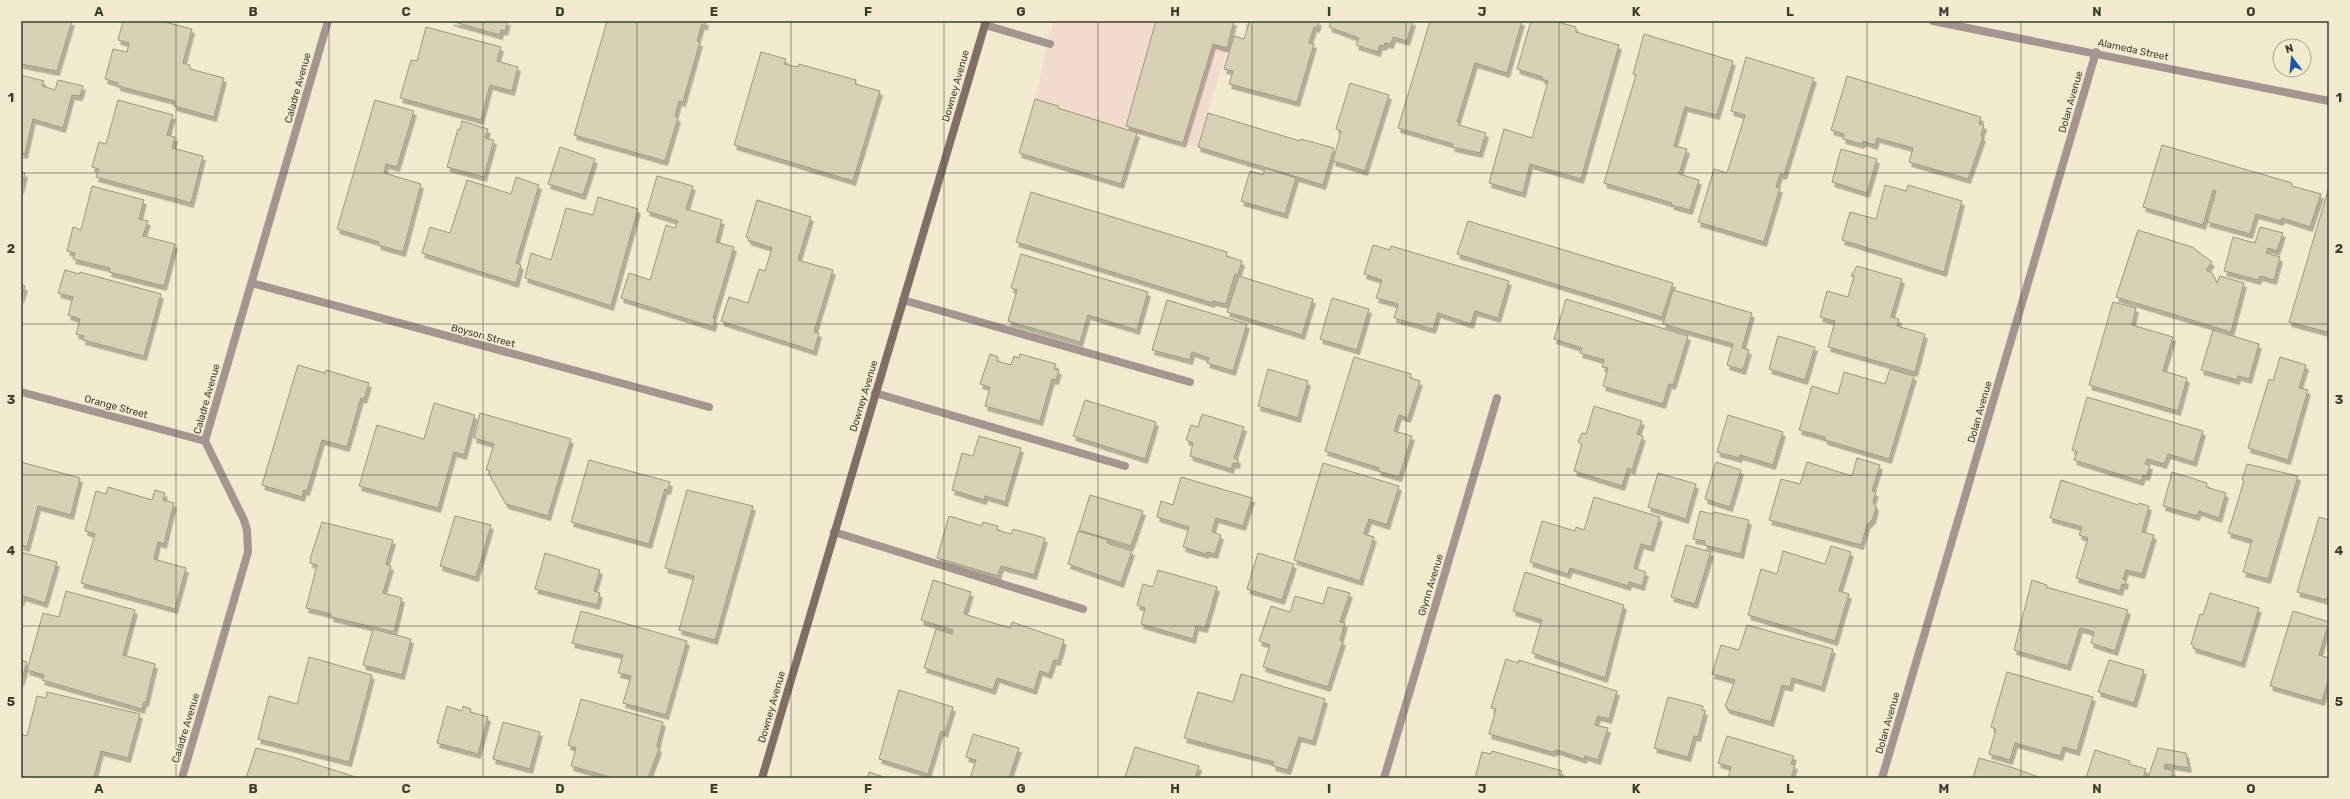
<svg xmlns="http://www.w3.org/2000/svg" width="2350" height="799" font-family="Rubik,sans-serif">
<style>
.commercial{fill:#f1dbce}
.building{fill:#d7d0b5;stroke:#9c967c;filter:url(#shadow)}
.lines{fill:none;stroke-linecap:round;stroke-linejoin:round}
.service{stroke:#a39691;stroke-width:8}
.minor{stroke:#a39691;stroke-width:8}
.tertiary{stroke:#a39691;stroke-width:8}
.secondary{stroke:#806e67;stroke-width:8}
.grid{fill:none;stroke:#3f3c31;stroke-width:1;stroke-opacity:0.55}
.labels{text-anchor:middle;dominant-baseline:central;stroke-width:3;stroke-linejoin:round;paint-order:stroke}
.street-label{font-size:10px;fill:#3f3c31;stroke:#f1eace}
.neatline{fill:none;stroke:#3f3c31;stroke-width:1.5}
.grid-label{font-size:13px;text-anchor:middle;font-weight:bold;fill:#3f3c31}
</style>
<defs>
<filter id="shadow"><feDropShadow dx="2.5" dy="4.5" stdDeviation="0" flood-color="#0004"/></filter>
</defs>
<rect width="100%" height="100%" fill="#f1eace"/>
<path class="commercial" d="M1053 21H1235L1198 147 1137 133 1058 108V106L1035 99Z"/>
<path class="building" d="M21 21H72L57 71 21 64Z
M123 21H161L192 29 183 63 190 65V69L224 78 214 117 174 106 175 101 118 86V83L105 79 113 49 127 52 129 43 118 40Z
M451 21H508L505 31 501 30 500 35Z
M607 21H706L705 26 702 24 697 41 700 42 683 102 679 101 675 116 678 118 665 161 574 135Z
M1156 21H1234L1227 48 1213 44 1183 143 1126 126Z
M1243 21H1319L1317 28 1314 27 1309 43 1314 44 1297 102 1229 84 1233 71 1224 69 1234 36 1244 39 1249 23Z
M1331 21H1413L1407 41 1393 37 1391 44 1385 43 1384 46 1380 45 1378 52 1356 45 1359 38 1329 27Z
M1430 21H1522L1507 73 1475 63 1457 122H1460L1459 125 1486 133 1480 153 1452 147 1453 144 1398 128Z
M1531 21H1554L1576 27V32L1619 45 1581 179 1530 164 1523 193 1489 183 1504 129 1532 138 1548 81 1542 79V77L1517 69Z
M426 27 501 47 497 61 518 67 512 91 490 85 481 120 400 98 411 60 417 61Z
M1644 34 1733 61 1717 115 1685 107 1674 146 1687 149 1679 174 1699 180 1690 210 1671 205 1672 203 1604 183 1636 75 1633 74Z
M761 52 786 59 784 64 798 67 799 64 856 80 855 84 880 91 853 181 734 145Z
M1746 57 1814 78 1784 175 1780 174 1776 187 1780 188 1764 242 1698 222 1714 169 1727 173 1745 115 1731 111Z
M21 75 44 81 42 86 55 90 58 80 83 86 80 96 72 95 63 128 33 119 25 154 21 153Z
M1847 76 1981 117 1979 124 1984 125 1981 136 1983 137 1968 179 1909 162 1913 148 1877 138 1875 145 1863 141 1862 144 1843 139 1844 134 1831 130Z
M1350 83 1389 95 1365 171 1333 161 1341 131 1336 129Z
M1035 99 1058 106V108L1137 133 1121 184 1019 153Z
M118 100 173 115 167 135 175 137 172 148 203 156 191 203 96 177 99 169 92 167 99 142 106 144Z
M375 100 414 111 397 167 386 164 384 173 421 184 403 252 378 245 379 242 337 229Z
M1208 113 1300 141 1301 139 1334 148 1323 185 1198 147Z
M462 121 488 129 485 138 494 140 484 177 447 167 458 129 460 130Z
M2162 145 2292 183V186L2321 194 2310 227 2282 218 2281 221 2256 214 2250 234 2207 222 2216 191 2213 190 2203 225 2143 207Z
M560 147 595 159 583 195 548 184Z
M1841 149 1877 159 1867 193 1832 182Z
M1265 168 1296 178 1285 214 1241 201 1250 171 1263 175Z
M21 172 25 173 21 189Z
M657 176 693 186 686 209 722 220 716 242 734 247 713 318 715 319 713 327 621 298 629 273 650 280 666 225 675 228 678 221 647 211Z
M516 177 539 185 516 263 521 265 516 283 422 253 430 227 450 233 467 180 511 194Z
M1885 185 1906 191 1908 185 1962 201 1944 272 1842 240 1850 212 1876 219Z
M92 186 144 200 139 219 148 221 143 236 175 244 164 286 109 272 110 268 73 259 75 253 67 251 73 227 81 230Z
M2329 187V327L2327 332 2289 322Z
M1031 192 1227 252 1226 256 1242 261 1238 274H1235L1226 304 1213 301 1212 303 1016 242Z
M598 197 638 209 611 306 525 278 531 253 551 260 566 208 593 215Z
M757 200 811 217 798 260 833 270 814 332 819 333 814 351 721 321 729 297 748 303 759 269 765 271 772 248 748 240 749 238 746 237Z
M1468 221 1673 283 1662 317 1457 254Z
M2260 227 2283 233 2277 251 2268 248 2266 253 2280 257 2274 280 2260 276 2258 280 2224 271 2233 237 2255 243Z
M2138 230 2192 247 2212 262 2206 270 2212 273 2217 283 2220 276 2244 283 2231 332 2116 297Z
M1373 245 1390 250 1391 246 1509 281 1498 318 1475 311 1471 324 1438 313 1433 329 1394 318 1398 304 1376 298 1382 280 1364 274Z
M1021 254 1148 292 1137 330 1088 315 1080 342 1008 321 1017 290 1011 288Z
M1857 266 1902 279 1891 317 1899 319 1897 326 1925 334 1915 372 1828 347 1835 321 1820 317 1827 291 1848 297 1854 276H1851Z
M65 270 79 274 80 272 161 294 144 356 83 340 84 336 76 334 80 319 68 315 73 297 58 293Z
M1239 276 1313 299 1302 335 1227 312Z
M21 285 25 286 21 299Z
M1673 290 1752 313 1742 348 1749 350 1743 370 1727 365 1733 344 1663 324Z
M1332 298 1369 309 1357 350 1320 339Z
M1566 299 1688 336 1673 385 1669 384 1663 404 1603 386 1608 368 1602 367 1604 360 1580 353 1582 348 1554 339Z
M1167 300 1247 324 1233 371 1207 363 1209 358 1192 352 1190 360 1152 350Z
M2113 302 2136 308 2132 325 2173 337 2163 371 2187 378 2178 411 2089 385Z
M2213 330 2259 344 2249 379 2238 376 2237 380 2201 370Z
M1778 336 1815 347 1805 380 1769 369Z
M990 354 998 357 997 361 1011 365 1014 356 1019 358 1020 354 1056 364 1054 369 1059 370 1056 380 1052 379 1040 421 985 406 990 387 980 384Z
M1354 357 1411 374 1410 378 1420 381 1408 418 1399 415 1394 431 1412 436 1399 477 1378 471 1379 468 1325 451Z
M2280 357 2306 365 2299 388 2308 390 2288 460 2248 448 2269 379 2273 381Z
M298 365 325 373 326 370 369 383 364 399 361 398 347 447 322 440 307 491 304 490 302 497 262 485Z
M1268 369 1308 381 1298 418 1258 406Z
M1890 369 1914 376 1889 459 1825 440V437L1799 430 1812 386 1838 394 1844 372 1885 384Z
M2087 397 2203 431 2194 462 2168 454 2164 464 2147 459 2145 464 2150 465 2147 476 2143 475 2141 481 2074 460 2077 452 2072 450Z
M1085 400 1156 422 1145 459 1073 436Z
M434 403 475 415 464 455 454 452 438 508 359 486 377 425 424 439Z
M1594 406 1642 421 1637 434 1643 436 1632 470 1628 468 1622 486 1574 471 1582 444 1578 442 1582 433 1586 434Z
M480 413 571 439 548 516 506 504 489 474 490 471 486 470 494 444 474 438Z
M1202 414 1244 427 1234 458 1238 459 1237 464 1233 463 1231 469 1190 456 1193 443 1186 440 1191 425 1198 427Z
M1728 415 1783 432 1773 465 1740 455 1739 458 1717 452Z
M979 436 1021 448 1005 502 985 496 984 500 952 490 962 453 973 456Z
M1857 458 1880 465 1872 491 1876 492 1873 501 1876 507 1873 519 1867 525 1861 545 1769 520 1781 479 1800 484 1807 462 1852 476Z
M589 460 670 482 668 490 665 489 649 544 571 522Z
M21 462 80 478 71 515 38 506 27 547 21 545Z
M1716 462 1741 470 1730 507 1705 499Z
M1323 463 1399 486 1387 525 1369 519 1364 534 1374 537 1360 581 1294 560Z
M2247 464 2298 476 2268 579 2243 572 2252 540 2228 533 2244 481 2242 480Z
M2172 472 2207 483 2206 487 2226 493 2219 518 2199 511 2197 516 2163 506Z
M1658 473 1696 484 1686 519 1648 507Z
M1181 477 1252 498 1243 526 1216 518 1212 532 1221 535 1215 554 1207 552 1206 554 1183 547 1189 527 1157 517 1161 501 1173 505Z
M2061 480 2138 505 2139 503 2149 506 2142 532 2154 535 2142 574 2126 570 2123 579 2126 580 2125 585 2122 584 2120 591 2076 578 2088 538 2079 535 2082 527 2050 518Z
M108 487 152 500 155 490 165 493 163 500 174 503 164 544 158 542 154 559 186 568 175 609 81 583 95 534 85 531 96 491 106 494Z
M687 490 753 506 715 640 679 630 694 576 665 568Z
M1090 495 1143 511 1131 546 1079 530Z
M1594 497 1660 517 1651 547 1641 544 1634 568 1646 572 1642 586 1629 582 1628 586 1570 568 1568 574 1530 562 1542 521 1575 531 1576 527 1584 530Z
M1700 511 1713 514 1714 512 1749 520 1741 554 1704 545 1705 541 1693 539Z
M455 516 491 525 476 577 440 566Z
M949 516 982 526 983 522 998 526 997 530 1011 534 1013 529 1045 538 1034 575 1001 566 998 576 937 558Z
M2319 517 2329 520V598L2327 597 2326 600 2297 592Z
M322 522 393 540 386 564 391 566 383 593 402 598 394 632 331 617V614L306 608 317 565 310 563 311 556Z
M1078 531 1108 540 1107 543 1132 551 1121 583 1068 564Z
M1686 545 1711 552 1695 604 1671 597Z
M1831 546 1851 552 1839 591 1849 594 1835 641 1748 615 1761 569 1777 574 1783 551 1825 564Z
M21 552 57 562 45 603 23 596 21 602Z
M545 553 600 570 594 591 600 593 597 605 535 589Z
M1258 553 1294 564 1282 600 1247 589Z
M1158 570 1217 587 1205 628 1196 626 1193 639 1141 624 1145 608 1137 605 1143 584 1153 587Z
M1525 572 1624 605 1605 678 1532 653 1542 620 1513 611Z
M933 580 971 592 964 614 1010 628 1012 622 1064 640 1058 661 1054 660 1049 674 1040 671 1034 690 997 678 993 690 924 668 936 629 952 634 953 630 921 620Z
M2032 580 2047 585 2046 587 2128 610 2115 651 2091 643 2094 632 2080 628 2068 666 2014 650Z
M1328 587 1350 593 1340 622 1345 623 1340 640 1343 641 1328 687 1263 667 1270 645 1259 641 1271 606 1290 612 1295 596 1323 604Z
M66 591 135 610 123 655 155 664 146 702H144L142 709 42 680 44 675 27 670 43 613 59 617Z
M2210 593 2259 608 2242 663 2193 648 2194 646 2191 644 2200 614 2203 615Z
M581 611 687 641 666 715 623 703 631 676 618 673 623 655 572 643Z
M2293 611 2329 622 2319 655 2329 658V678L2322 701 2270 686Z
M1747 625 1833 649 1822 687 1792 678 1790 687 1782 685 1771 722 1727 709V707L1725 706 1735 680 1712 674 1721 645 1739 650Z
M373 629 411 639 402 675 363 665Z
M309 657 372 675 349 762 258 739 269 696 297 704Z
M1506 659 1518 663 1519 660 1617 691 1609 719 1598 716 1595 725 1608 728 1598 760 1585 756 1584 759 1557 750 1552 752 1489 734 1496 709 1491 708Z
M21 660 27 662 21 682Z
M2109 660 2144 670 2134 703 2098 692Z
M2007 672 2093 697 2077 751 2063 747 2060 756 2015 743 2010 760 1989 754 1996 729 1991 727Z
M1241 674 1325 699 1313 741 1299 737 1288 770 1273 766 1274 762 1184 738 1198 692 1233 702Z
M899 690 953 707 945 733 941 731 928 774 879 759Z
M47 692 140 714 128 758 101 751 94 778 21 777V734L27 736 37 696 46 698Z
M1668 697 1703 706 1702 710 1705 711 1698 737 1694 736 1688 757 1654 748Z
M581 699 663 722 657 746 659 749 648 778H613L571 766 576 748 568 745Z
M447 706 462 711 463 706 471 709 470 712 488 717 478 754 437 743Z
M503 722 540 732 530 769 493 759Z
M973 734 1019 748 1009 778H970L976 760 966 757Z
M1727 736 1794 756 1791 764 1795 765 1791 778H1728L1731 767 1718 763Z
M1135 747 1199 766 1195 778 1125 777Z
M256 748 292 757 359 778H246Z
M2158 748 2186 753 2189 768 2165 764 2164 768 2173 771 2171 778H2148Z
M2095 750 2130 761 2129 764 2146 769 2143 778H2086Z
M1492 751 1562 771 1560 778H1475L1482 752 1491 754Z
M1979 758 2011 767 2041 778H1973Z
M869 772 887 778H867Z"/>
<g class="lines">
<path class="service" d="M985 25 1050 44
M903 300 1190 382
M875 393 1125 466
M834 532 1083 609"/>
<path class="minor" d="M252 283 709 407
M21 392 205 441
M182 778 248 552 247 530 244 520 205 441 328 21
M1384 778 1497 398
M1882 778 2096 52"/>
<path class="tertiary" d="M1933 21 2329 101"/>
<path class="secondary" d="M762 778 986 21"/>
</g>
<path class="grid" d="M176 21V778M329 21V778M483 21V778M637 21V778M791 21V778M944 21V778M1098 21V778M1252 21V778M1406 21V778M1559 21V778M1713 21V778M1867 21V778M2021 21V778M2174 21V778M21 173H2329M21 324H2329M21 475H2329M21 626H2329"/>
<g class="labels">
<g class="street-label">
<text transform="translate(2133 50) rotate(12)">Alameda Street</text>
<text transform="translate(956 86) rotate(-74)">Downey Avenue</text>
<text transform="translate(298 88) rotate(-74)">Caladre Avenue</text>
<text transform="translate(2071 102) rotate(-74)">Dolan Avenue</text>
<text transform="translate(483 336) rotate(15)">Boyson Street</text>
<text transform="translate(864 396) rotate(-73)">Downey Avenue</text>
<text transform="translate(207 399) rotate(-74)">Caladre Avenue</text>
<text transform="translate(116 407) rotate(15)">Orange Street</text>
<text transform="translate(1980 412) rotate(-74)">Dolan Avenue</text>
<text transform="translate(1431 585) rotate(-73)">Glynn Avenue</text>
<text transform="translate(772 707) rotate(-74)">Downey Avenue</text>
<text transform="translate(1888 723) rotate(-74)">Dolan Avenue</text>
<text transform="translate(186 728) rotate(-73)">Caladre Avenue</text>
</g>
</g>
<rect width="2350" height="799" fill="none" stroke="#f1eace" stroke-width="44"/>
<g transform="translate(2292 58) rotate(344)"><circle r="19" fill="#f1eace" stroke="#aaa48f"/>
<path d="M0-3L7 15L0 10L-7 15Z" fill="#1c56a7"/>
<text y="-6" font-size="11" font-weight="bold" text-anchor="middle" fill="#3f3c31">N</text>
</g>
<rect x="22" y="22" width="2306" height="755" class="neatline"/>
<g class="grid-label">
<text x="99" y="16">A</text>
<text x="253" y="16">B</text>
<text x="406" y="16">C</text>
<text x="560" y="16">D</text>
<text x="714" y="16">E</text>
<text x="868" y="16">F</text>
<text x="1021" y="16">G</text>
<text x="1175" y="16">H</text>
<text x="1329" y="16">I</text>
<text x="1482" y="16">J</text>
<text x="1636" y="16">K</text>
<text x="1790" y="16">L</text>
<text x="1944" y="16">M</text>
<text x="2097" y="16">N</text>
<text x="2251" y="16">O</text>
<text x="11" y="102">1</text>
<text x="2339" y="102">1</text>
<text x="11" y="253">2</text>
<text x="2339" y="253">2</text>
<text x="11" y="404">3</text>
<text x="2339" y="404">3</text>
<text x="11" y="555">4</text>
<text x="2339" y="555">4</text>
<text x="11" y="706">5</text>
<text x="2339" y="706">5</text>
<text x="99" y="793">A</text>
<text x="253" y="793">B</text>
<text x="406" y="793">C</text>
<text x="560" y="793">D</text>
<text x="714" y="793">E</text>
<text x="868" y="793">F</text>
<text x="1021" y="793">G</text>
<text x="1175" y="793">H</text>
<text x="1329" y="793">I</text>
<text x="1482" y="793">J</text>
<text x="1636" y="793">K</text>
<text x="1790" y="793">L</text>
<text x="1944" y="793">M</text>
<text x="2097" y="793">N</text>
<text x="2251" y="793">O</text>
</g>
</svg>
